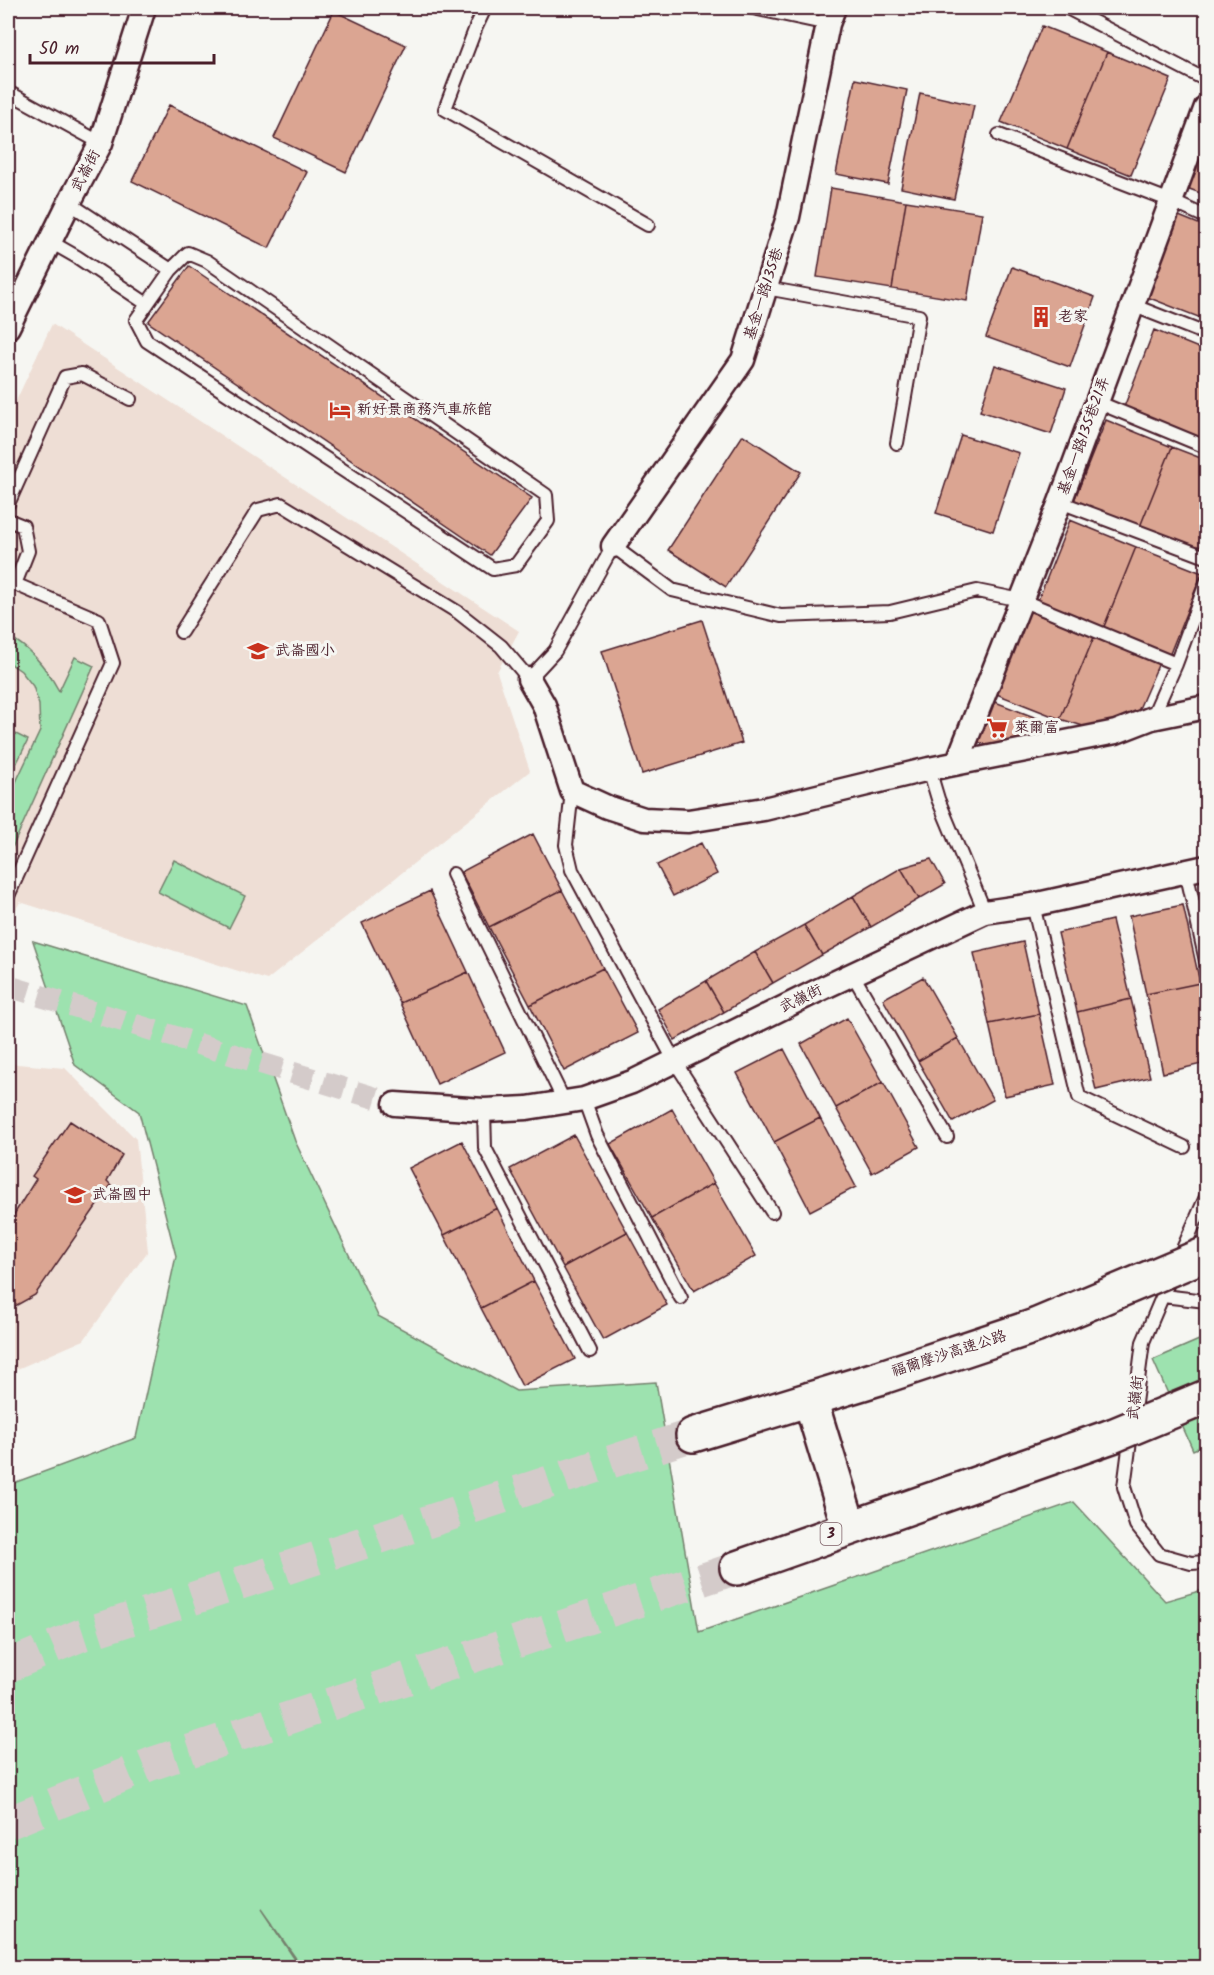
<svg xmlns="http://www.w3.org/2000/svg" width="1214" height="1975" font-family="Kalam,'LXGW WenKai TC',sans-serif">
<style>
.built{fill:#eeded5}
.green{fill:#9de2af;stroke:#74806d;stroke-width:1.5}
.building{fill:#dba592;stroke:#4a1f2b;stroke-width:1.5}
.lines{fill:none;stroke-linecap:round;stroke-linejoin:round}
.minor-tunnel{stroke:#d4cbca;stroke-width:22;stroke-dasharray:22 11;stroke-linecap:butt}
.motorway-tunnel{stroke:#d4cbca;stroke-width:33;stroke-dasharray:33 16;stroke-linecap:butt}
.service-casing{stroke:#4a1f2b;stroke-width:16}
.minor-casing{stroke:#4a1f2b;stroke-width:27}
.motorway-casing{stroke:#4a1f2b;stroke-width:38}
.service{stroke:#f6f6f2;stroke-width:12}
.minor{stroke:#f6f6f2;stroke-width:22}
.motorway{stroke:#f6f6f2;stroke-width:33}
.motorway-bridge-casing{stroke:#4a1f2b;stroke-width:38;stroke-linecap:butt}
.motorway-bridge{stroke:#f6f6f2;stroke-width:33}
.labels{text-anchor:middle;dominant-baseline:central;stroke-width:6;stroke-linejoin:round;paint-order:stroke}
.shield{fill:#f6f6f2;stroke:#7e6067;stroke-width:1.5}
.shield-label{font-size:14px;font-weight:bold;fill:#4a1f2b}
.street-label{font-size:15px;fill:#4a1f2b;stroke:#f6f6f2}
.poi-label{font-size:15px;fill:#4a1f2b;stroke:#f6f6f2;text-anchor:start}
</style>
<rect width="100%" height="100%" fill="#f6f6f2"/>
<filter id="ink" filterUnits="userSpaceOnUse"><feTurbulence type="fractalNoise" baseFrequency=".0167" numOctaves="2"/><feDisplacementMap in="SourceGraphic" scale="12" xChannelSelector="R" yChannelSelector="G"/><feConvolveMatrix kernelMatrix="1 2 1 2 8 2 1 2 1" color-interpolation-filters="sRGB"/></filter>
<g filter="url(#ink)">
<path class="built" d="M52 324 519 631 497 672 530 771 267 980 20 902 8 924V418Z
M8 1062 17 1064 65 1068 136 1139 148 1251 84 1340 8 1373Z"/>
<path class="green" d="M8 636C31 648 47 669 59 691L75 657 94 666 8 857V799L40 731 39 705 33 686 21 671 8 662Z
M8 730 28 740 8 781Z
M174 860 245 896 229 928 158 892Z
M33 941 247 1006 295 1141 378 1316 516 1391 656 1382 699 1632 1074 1502 1165 1601 1206 1589V1967H302L261 1909 300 1967H8V1485L136 1438 176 1256 139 1112 75 1065Z
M1206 1337V1444L1193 1450 1153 1360Z"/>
<path class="building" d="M334 11 406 45 346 172 274 138Z
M1042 26 1107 52 1067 149 1001 122Z
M1107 52 1171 79 1131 175 1067 149Z
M855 79 907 90 888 184 836 174Z
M920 93 974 105 954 199 901 188Z
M169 105 307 172 269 248 132 181Z
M1206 131V200L1201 198 1203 194 1184 187Z
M831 188 906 201 892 289 817 277Z
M906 201 982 213 967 301 892 289Z
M1174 214 1206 227V320L1142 295Z
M189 266 532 498 490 555 148 322Z
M1012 267 1095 297 1070 367 986 337Z
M1154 330 1206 351V440L1124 407Z
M995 365 1066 388 1051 434 980 411Z
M1106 420 1172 447 1139 529 1073 503Z
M743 435 801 472 726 587 668 550Z
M961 435 1019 453 993 531 936 513Z
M1172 447 1206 460V551L1139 529Z
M1070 520 1136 547 1103 629 1037 603Z
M1136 547 1202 573 1169 656 1103 629Z
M1027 610 1094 637 1060 719 994 693Z
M702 620 742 743 642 774 602 651Z
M1094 637 1159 663 1138 711 1093 729 1060 719Z
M990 700 1052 724 1043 741 1001 749 971 740Z
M533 834 562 890 489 927 461 872Z
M701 843 717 874 673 896 657 865Z
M931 859 945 884 919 899 901 868Z
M901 868 919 899 871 927 853 896Z
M562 890 603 968 530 1005 489 927Z
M430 891 468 972 400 1003 362 923Z
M853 896 871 927 822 955 804 925Z
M1183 905 1200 983 1146 994 1129 916Z
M1112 920 1131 999 1077 1012 1058 933Z
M804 925 822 955 773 983 755 952Z
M1023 942 1039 1014 989 1024 974 953Z
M755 952 773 983 724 1012 706 981Z
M603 968 638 1033 564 1071 530 1005Z
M468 972 505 1052 437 1084 400 1003Z
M923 977 958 1038 918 1061 883 999Z
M706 981 724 1012 675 1040 658 1009Z
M1200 983 1206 1014V1063L1163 1073 1146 994Z
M1131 999 1150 1077 1096 1090 1077 1012Z
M1039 1014 1055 1085 1005 1096 989 1024Z
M847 1018 883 1082 836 1108 801 1044Z
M958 1038 993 1100 953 1122 918 1061Z
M784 1049 820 1118 774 1142 737 1073Z
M883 1082 919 1147 872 1173 836 1108Z
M672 1109 714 1183 652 1218 610 1144Z
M820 1118 856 1187 810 1211 774 1142Z
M70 1121 122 1155 107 1181 111 1185 35 1295 8 1310V1224L36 1179 32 1176Z
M574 1135 627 1232 563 1267 510 1169Z
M462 1141 497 1208 444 1235 409 1168Z
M714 1183 756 1256 694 1291 652 1218Z
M497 1208 534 1281 481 1308 444 1235Z
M627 1232 667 1305 603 1340 563 1267Z
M534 1281 575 1359 522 1386 481 1308Z"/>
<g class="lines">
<path class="minor-tunnel" d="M8 986 395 1104"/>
<path class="motorway-tunnel" d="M8 1666 81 1635 693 1435
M8 1823 151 1764 737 1568"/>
<defs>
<path id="service" d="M485 8 476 27 445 109 648 225
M753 8 828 24
M1067 8 1206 80
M8 92 101 143
M999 135 1171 201 1206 217
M69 203 171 270
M49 241 77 257 147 304
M188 253 207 261 546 495 548 521 516 565 493 569 147 341 136 320 171 270Z
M766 288 919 316 897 443
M1132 305 1206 334
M1097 402 1206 447
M1060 502 1206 557
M8 504 65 377 82 374 130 399
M8 520 23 526 28 551 15 584
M8 581 99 620 113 663 8 896
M181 632 258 510 281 504 459 613 501 646 529 679 555 651 613 546 672 590 781 616 890 612 977 591 1021 600 1176 664
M1152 718 1176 664 1206 583
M929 769 938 799 985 912
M572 791 566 845 572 870 675 1062 772 1212
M1186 871 1206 961
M453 874 565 1103
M1033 905 1079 1097 1184 1147
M853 975 947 1137
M584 1099 597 1135 681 1298
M484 1110 485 1148 590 1351
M1178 1260 1206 1197
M1171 1276 1143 1342 1124 1487 1136 1525 1159 1554 1191 1563 1206 1562
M1163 1296 1206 1301"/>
<path id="minor" d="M8 327 69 203 101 143 144 8
M613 546 743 360 788 217 828 24 834 8
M529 679 544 705 572 791 607 807 644 819 688 821 764 809 929 769 1116 732 1152 718 1206 707
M957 763 1060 502 1206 107
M395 1104 484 1110 527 1108 584 1099 632 1082 823 988 985 912 1033 905 1206 867"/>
<path id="motorway" d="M810 1399 849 1527
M693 1435 879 1378 1035 1326
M737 1568 1112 1436"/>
</defs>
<use href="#service" class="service-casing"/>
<use href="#minor" class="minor-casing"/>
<use href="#motorway" class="motorway-casing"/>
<use href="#service" class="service"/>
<use href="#minor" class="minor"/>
<use href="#motorway" class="motorway"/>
<defs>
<path id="motorway-bridge" d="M1035 1326 1206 1254
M1112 1436 1206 1397"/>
</defs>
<use href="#motorway-bridge" class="motorway-bridge-casing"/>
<use href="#motorway-bridge" class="motorway-bridge"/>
</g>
</g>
<defs>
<symbol id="building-bare" viewBox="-9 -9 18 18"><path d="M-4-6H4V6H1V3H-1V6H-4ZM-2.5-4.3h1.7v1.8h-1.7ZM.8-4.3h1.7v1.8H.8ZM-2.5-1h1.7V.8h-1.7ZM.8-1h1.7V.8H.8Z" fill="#c8321e" stroke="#f6f6f2" stroke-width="2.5" paint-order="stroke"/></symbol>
<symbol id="hotel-bare" viewBox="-9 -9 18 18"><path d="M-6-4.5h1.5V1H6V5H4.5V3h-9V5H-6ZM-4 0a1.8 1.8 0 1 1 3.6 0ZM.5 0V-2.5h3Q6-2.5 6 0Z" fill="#c8321e" stroke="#f6f6f2" stroke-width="2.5" paint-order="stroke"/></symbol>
<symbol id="school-bare" viewBox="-9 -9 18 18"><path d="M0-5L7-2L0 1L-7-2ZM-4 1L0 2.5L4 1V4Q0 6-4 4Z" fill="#c8321e" stroke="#f6f6f2" stroke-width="2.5" paint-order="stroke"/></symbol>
<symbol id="supermarket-bare" viewBox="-9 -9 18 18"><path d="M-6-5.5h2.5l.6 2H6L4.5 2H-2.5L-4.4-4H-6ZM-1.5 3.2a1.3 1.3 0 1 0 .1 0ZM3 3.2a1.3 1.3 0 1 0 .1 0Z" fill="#c8321e" stroke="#f6f6f2" stroke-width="2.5" paint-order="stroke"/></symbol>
</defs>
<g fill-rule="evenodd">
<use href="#building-bare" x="1026" y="302" width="30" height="30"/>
<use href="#hotel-bare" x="325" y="395" width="30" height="30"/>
<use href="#school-bare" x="243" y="636" width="30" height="30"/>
<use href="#supermarket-bare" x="982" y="713" width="30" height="30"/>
<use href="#school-bare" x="60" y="1180" width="30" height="30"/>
</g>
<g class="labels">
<rect class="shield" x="820.5" y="1523" width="21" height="22" rx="4.5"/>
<g class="shield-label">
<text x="831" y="1534">3</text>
</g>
<g class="street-label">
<text transform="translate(86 171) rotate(-62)">武崙街</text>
<text transform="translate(764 294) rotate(-72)">基金一路135巷</text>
<text transform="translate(1084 436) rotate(-70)">基金一路135巷21弄</text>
<text transform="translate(801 999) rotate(-26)">武嶺街</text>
<text transform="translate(949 1354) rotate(-18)">福爾摩沙高速公路</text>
<text transform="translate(1136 1398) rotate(-83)">武嶺街</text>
</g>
<g class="poi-label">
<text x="1058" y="317">老家</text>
<text x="357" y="410">新好景商務汽車旅館</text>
<text x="275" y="651">武崙國小</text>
<text x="1014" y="728">萊爾富</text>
<text x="92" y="1195">武崙國中</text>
</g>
</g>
<rect width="1214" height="1975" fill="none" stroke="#f6f6f2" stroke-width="30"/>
<rect x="15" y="15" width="1184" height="1945" fill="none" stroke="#4a1f2b" stroke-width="2" filter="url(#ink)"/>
<path d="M30 54v9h184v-9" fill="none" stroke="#4a1f2b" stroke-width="3"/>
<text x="39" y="54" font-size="18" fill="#4a1f2b" stroke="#f6f6f2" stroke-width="4.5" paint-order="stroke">50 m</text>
</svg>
